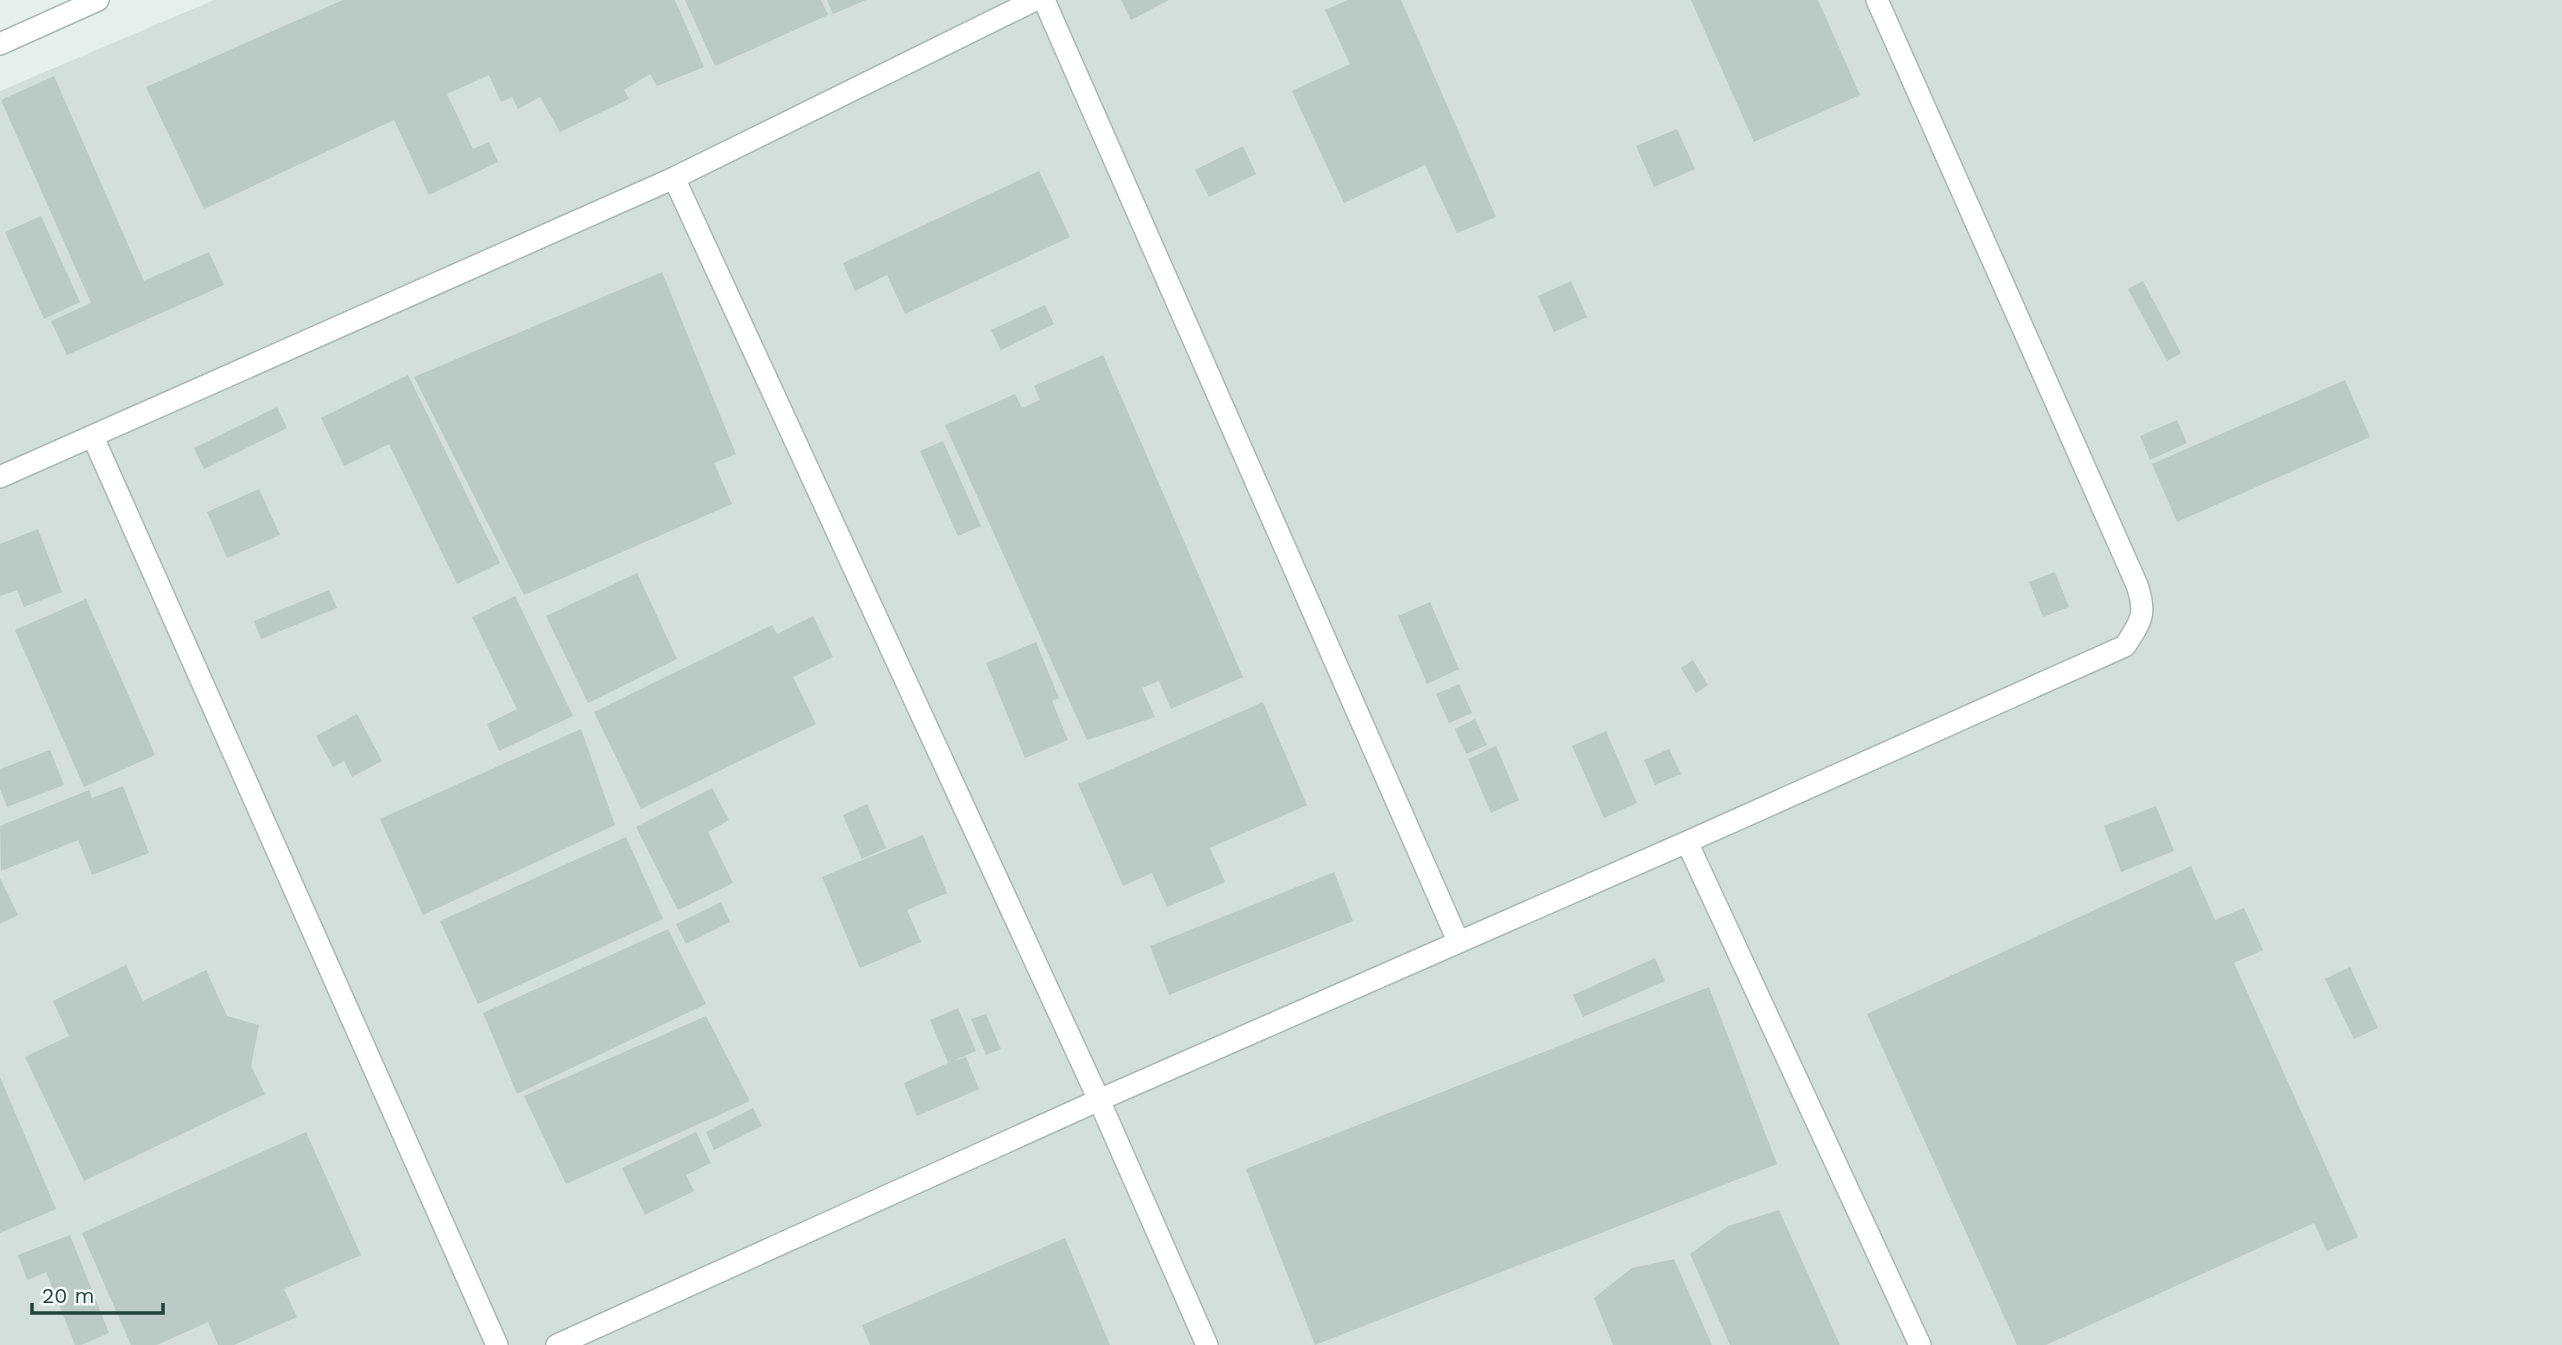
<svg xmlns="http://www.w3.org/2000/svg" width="2562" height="1345" font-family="'Work Sans',sans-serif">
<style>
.built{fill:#d3dfda}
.building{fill:#bacac4}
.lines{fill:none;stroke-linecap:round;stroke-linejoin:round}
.minor-casing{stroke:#a7b8b3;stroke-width:24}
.minor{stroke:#fff;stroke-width:21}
</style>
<rect width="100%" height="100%" fill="#e5efeb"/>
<path class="built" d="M214 0H2562V1345H0V91Z"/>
<path class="building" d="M343 0H675L704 67 657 86 650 74 624 90 629 99 560 132 540 97 518 109 512 97 501 102 489 75 447 94 473 149 489 142 498 162 429 195 394 120 204 209 146 87Z
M685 0H821L828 15 715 66Z
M827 0H866L833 14Z
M1121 0H1169L1131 20Z
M1348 0H1401L1496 217 1457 233 1425 165 1344 203 1292 91 1350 64 1325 10Z
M1691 0H1818L1860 95 1754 142Z
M54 76 144 281 209 252 224 285 67 355 51 321 91 303 1 100Z
M1677 129 1695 169 1654 187 1636 146Z
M1243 146 1256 174 1209 197 1195 170Z
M1039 171 1070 237 905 314 887 275 855 291 843 263Z
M41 216 80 302 44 319 5 232Z
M662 272 736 454 714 463 732 504 524 595 414 377Z
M1571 281 1587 317 1554 332 1538 296Z
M2143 281 2181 353 2167 361 2128 289Z
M1045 305 1054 324 1001 350 991 330Z
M1103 355 1243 677 1171 709 1159 681 1142 688 1155 717 1087 740 945 425 1015 394 1022 408 1040 400 1034 386Z
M408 375 500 563 457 584 389 444 344 466 321 418Z
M2345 380 2370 437 2177 522 2152 464Z
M277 407 287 428 204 469 194 448Z
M2177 420 2187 443 2150 460 2140 436Z
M943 441 981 526 958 536 920 451Z
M259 489 280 535 227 558 207 512Z
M38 529 62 592 24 607 17 590 0 596V544Z
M2055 572 2069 607 2043 617 2029 582Z
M637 573 677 659 588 703 546 616Z
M329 590 337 608 261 639 254 621Z
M515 596 573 716 499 751 487 724 517 709 472 617Z
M86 599 155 755 84 787 15 630Z
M1430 602 1459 669 1427 684 1398 616Z
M813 616 833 657 793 677 816 724 641 809 594 712 772 625 777 634Z
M1036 642 1059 698 1052 701 1068 740 1025 758 986 663Z
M1693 660 1708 685 1696 693 1681 668Z
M1459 684 1472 713 1449 723 1436 694Z
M1263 702 1307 805 1210 848 1225 882 1167 907 1152 873 1123 886 1078 784Z
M357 714 382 761 352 777 344 761 333 767 316 736Z
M1475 719 1487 745 1466 754 1455 729Z
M581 729 615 825 423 915 380 819Z
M1606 731 1637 803 1604 818 1572 746Z
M1496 746 1519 800 1491 813 1468 759Z
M1669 749 1681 774 1655 785 1644 760Z
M50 750 64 785 7 807 0 789V769Z
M123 786 149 853 92 875 78 840 1 871 0 826 89 790 92 798Z
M712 788 729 820 708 832 733 883 678 910 636 827Z
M867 804 886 848 862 859 843 815Z
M2156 806 2174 851 2121 872 2104 826Z
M923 835 947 893 907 910 921 942 860 968 822 877Z
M626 837 663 919 478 1004 440 921Z
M2191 866 2215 920 2244 908 2263 950 2234 963 2358 1237 2327 1251 2314 1223 2046 1345H2017L1867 1014Z
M1334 872 1353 921 1169 995 1150 946Z
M0 878 18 915 0 924Z
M721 902 730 922 686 944 676 924Z
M668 929 706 1004 517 1094 483 1013Z
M1655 958 1665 981 1583 1017 1573 995Z
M126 965 143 1001 206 970 227 1016 259 1025 251 1066 265 1094 84 1181 25 1057 69 1036 53 1001Z
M2350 967 2378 1028 2354 1039 2325 979Z
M1709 987 1777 1164 1315 1345 1246 1169Z
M958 1008 976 1051 953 1061 966 1057 979 1089 917 1116 904 1083 948 1063 930 1020Z
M986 1014 1001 1049 986 1055 971 1019Z
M706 1016 750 1101 566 1184 524 1096Z
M0 1077 56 1209 0 1233Z
M753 1108 762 1126 714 1150 706 1132Z
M306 1132 361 1255 284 1289 297 1317 234 1345H218L208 1322 157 1345H131L82 1233Z
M696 1132 711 1163 686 1175 694 1191 645 1215 622 1168Z
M1779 1210 1840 1345H1730L1690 1254 1728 1226Z
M70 1235 109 1333 81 1345H75L46 1272 27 1280 18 1255Z
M1065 1238 1110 1345H870L862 1325Z
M1674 1259 1712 1345H1613L1594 1298 1632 1268Z"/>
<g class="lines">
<defs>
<path id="minor" d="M1044 0 1458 941
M0 44 98 0
M674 178 1099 1100 1207 1345
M93 437 497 1345
M0 477 674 178 1035 0
M1687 842 1920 1345
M557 1345 1099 1100 1687 842 2125 646C2141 621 2147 615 2137 585L1877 0"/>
</defs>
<use href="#minor" class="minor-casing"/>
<use href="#minor" class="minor"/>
</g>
<path d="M32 1303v10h131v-10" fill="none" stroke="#22433c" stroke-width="3.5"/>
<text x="42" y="1303" font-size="21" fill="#22433c" stroke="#f6fbf9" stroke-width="5" paint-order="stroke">20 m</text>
</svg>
